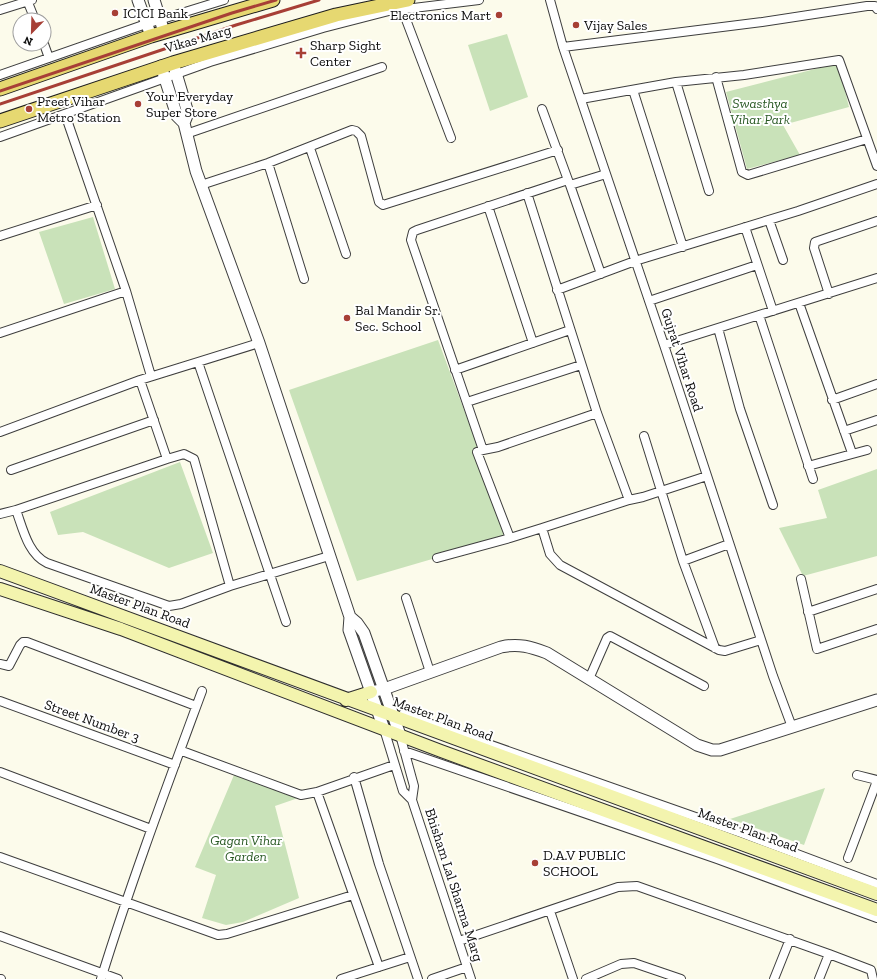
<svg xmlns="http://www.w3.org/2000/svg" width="877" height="979" font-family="'Zilla Slab',serif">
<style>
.green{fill:#c9e2b9}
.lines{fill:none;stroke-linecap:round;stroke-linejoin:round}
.minor-casing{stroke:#3e3e3e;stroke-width:10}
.tertiary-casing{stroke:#3e3e3e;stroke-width:13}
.secondary-casing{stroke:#2d2d2d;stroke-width:14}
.primary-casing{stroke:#1c1c1c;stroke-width:15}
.minor{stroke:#fff;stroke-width:8}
.tertiary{stroke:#fff;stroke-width:11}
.secondary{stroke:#f3f4ae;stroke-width:12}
.primary{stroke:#e6d871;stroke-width:13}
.rail{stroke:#a73f36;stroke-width:3}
.poi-dot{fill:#a73f36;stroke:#fff;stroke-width:1.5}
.labels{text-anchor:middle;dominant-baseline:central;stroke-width:4;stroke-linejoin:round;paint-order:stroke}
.poi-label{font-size:14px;fill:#0b0b0b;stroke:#fff;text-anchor:start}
.street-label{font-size:14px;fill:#0b0b0b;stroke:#fff}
.park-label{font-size:14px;font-style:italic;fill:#295924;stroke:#fff}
</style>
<rect width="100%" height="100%" fill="#fcfbeb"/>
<path class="green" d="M507 34 528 97 490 111 468 45Z
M838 63 849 107 783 125 800 155 747 169 726 92Z
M93 217 115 289 64 304 39 232Z
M438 340 511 536 357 581 289 390Z
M180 462 213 553 169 568 83 532 58 535 50 512Z
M877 469V556L803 576 779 528 827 518 818 490Z
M234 775 248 778 301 797 275 806 299 898 243 922 226 925 202 918 216 875 195 867Z
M825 788 804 845 730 819Z"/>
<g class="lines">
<defs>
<path id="minor" d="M27 0 35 20
M550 0 563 47 664 345 773 676 792 727
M402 9 451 138
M0 10 32 0
M44 44 49 58
M563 47 762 22 867 6H875L877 9
M0 75 146 24 224 0
M716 77 742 172 748 175 867 139
M676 82 709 191
M633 90 683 247
M581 99 676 82 744 75 839 60 877 166
M542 109 568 180
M66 117 126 291 151 376
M186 134 382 67
M0 137 210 62 323 28 389 11 479 0
M310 148 346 254
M268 163 304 279
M201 185 268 163 352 130 356 131 361 136 379 202 383 205 558 150
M570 185 601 274
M527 193 597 413 629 500 542 528 550 554 560 565 719 650 725 651 761 640
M488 206 533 343
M769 220 783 260
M745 227 773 311
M0 236 97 205
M557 290 635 261 798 211 877 184
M829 294 814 248 815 242 877 221
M649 301 757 265
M799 303 852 453
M759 315 813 479
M718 328 740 409 773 505
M0 333 126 291
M664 345 877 278
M198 362 286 622
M455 370 570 330
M140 380 167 459 16 510C23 529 28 554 47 563L169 606 181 604 230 586 194 459 184 454 167 459
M832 400 877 384
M467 402 581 365
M597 413 498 447 483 450 411 240 413 232 417 230 568 180 570 185 606 174
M844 431 877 420
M0 432 140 380 259 343
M644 436 683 561 715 648
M808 466 867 450
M11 470 154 420
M629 500 643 497 707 476
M0 514 16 510
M510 538 542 528
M437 558 510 538 477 452 483 450
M683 561 729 544
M801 579 817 649 877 629
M230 586 329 556
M406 598 430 672
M808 612 877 589
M0 664 9 666 20 645 23 642H27L196 706
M589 679 607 638 610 636 704 686
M0 701 175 765
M403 714 741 833 877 884
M384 729 403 791 412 800 471 979
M400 735 414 786 412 800
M182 751 301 795 317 792 394 765
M404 751 717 859 877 918
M0 772 151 829
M857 775 877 780
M354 777 379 864 418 979
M317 792 379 967
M0 857 218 935 227 934 353 895
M848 858 877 781
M550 911 573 979
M0 936 118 979
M459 941 618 887 637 886 829 954 819 979
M829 954 871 970 873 979
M0 979H1
M101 979C131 882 167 786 202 691
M341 979 410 957
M432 979 467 967
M586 979 621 964 634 963 681 979
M774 979 790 939"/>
<path id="tertiary" d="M138 0 151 36
M154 0 164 32
M173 63 188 113 184 123 196 171 259 343 350 617 349 630 384 729
M161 66 177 116 184 123
M350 617 357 623 364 633 400 735
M371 692 384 689 501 647C519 643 531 647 547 653L697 745 712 750H720L877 700"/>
<path id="secondary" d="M0 571 877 894
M0 589 121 629 441 751 877 910
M346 700 371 692"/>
<path id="primary" d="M0 89 151 36 273 0
M0 121 173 63 336 15 408 0"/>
</defs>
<use href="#minor" class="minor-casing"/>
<use href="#tertiary" class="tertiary-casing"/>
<use href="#secondary" class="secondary-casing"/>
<use href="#primary" class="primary-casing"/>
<use href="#minor" class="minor"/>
<use href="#tertiary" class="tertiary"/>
<use href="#secondary" class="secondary"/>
<use href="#primary" class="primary"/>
<path class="rail" d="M0 91 232 13 276 0
M0 104 236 25 319 0"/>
</g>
<g class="poi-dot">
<circle cx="115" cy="13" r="4"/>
<circle cx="499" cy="15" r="4"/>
<circle cx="576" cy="25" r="4"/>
<path d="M299 47h4v4h4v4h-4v4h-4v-4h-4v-4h4z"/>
<circle cx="138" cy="104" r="4"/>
<circle cx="29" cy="109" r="4"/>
<circle cx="347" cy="318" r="4"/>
<circle cx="535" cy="863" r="4"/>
</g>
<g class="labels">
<g class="poi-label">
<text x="123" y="13">ICICI Bank</text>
<text x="491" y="15" text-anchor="end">Electronics Mart</text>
<text x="584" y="25">Vijay Sales</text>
<text x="310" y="45">Sharp Sight<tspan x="310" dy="16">Center</tspan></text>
<text x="146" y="96">Your Everyday<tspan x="146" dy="16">Super Store</tspan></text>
<text x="37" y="101">Preet Vihar<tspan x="37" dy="16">Metro Station</tspan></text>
<text x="355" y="310">Bal Mandir Sr.<tspan x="355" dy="16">Sec. School</tspan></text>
<text x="543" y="855">D.A.V PUBLIC<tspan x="543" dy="16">SCHOOL</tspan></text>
</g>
<g class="street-label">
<text transform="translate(198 39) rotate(-16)">Vikas Marg</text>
<text transform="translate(682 360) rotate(72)">Gujrat Vihar Road</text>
<text transform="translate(140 606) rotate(20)">Master Plan Road</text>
<text transform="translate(443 719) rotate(20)">Master Plan Road</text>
<text transform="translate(92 721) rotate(20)">Street Number 3</text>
<text transform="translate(748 830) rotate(20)">Master Plan Road</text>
<text transform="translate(454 885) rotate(72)">Bhisham Lal Sharma Marg</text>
</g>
<g class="park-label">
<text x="760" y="103">Swasthya<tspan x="760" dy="16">Vihar Park</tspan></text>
<text x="246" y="840">Gagan Vihar<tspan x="246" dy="16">Garden</tspan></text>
</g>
</g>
<g transform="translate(32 32) rotate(203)"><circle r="19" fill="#ffffff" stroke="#9d9d9d"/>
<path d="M0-3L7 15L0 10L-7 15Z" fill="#a73f36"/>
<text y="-6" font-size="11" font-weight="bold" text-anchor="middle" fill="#0b0b0b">N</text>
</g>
</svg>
